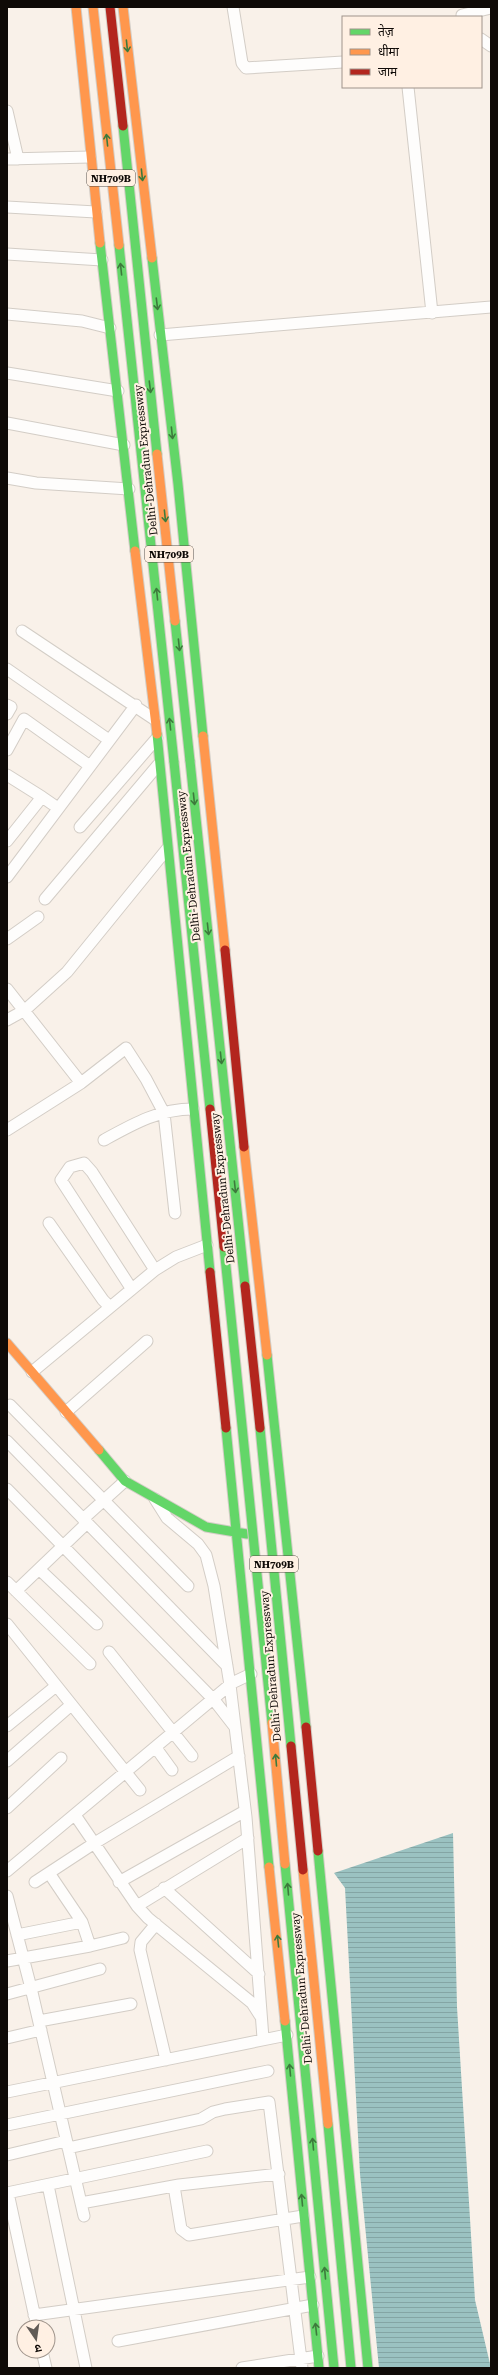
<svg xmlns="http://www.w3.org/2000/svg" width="498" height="2375" font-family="'Roboto Serif','Noto Sans Devanagari',serif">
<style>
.water{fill:url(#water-rules)}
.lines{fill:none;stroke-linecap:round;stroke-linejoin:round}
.street-casing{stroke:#d3cdc6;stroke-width:13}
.fast-casing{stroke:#d3cdc6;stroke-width:11}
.slow-casing{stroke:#d3cdc6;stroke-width:11}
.jam-casing{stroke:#d3cdc6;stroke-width:11}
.street{stroke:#fefdfc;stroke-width:11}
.fast{stroke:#63d668;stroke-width:9}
.slow{stroke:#ff974d;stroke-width:9}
.jam{stroke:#b3261e;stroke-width:9}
.fast-bridge-casing{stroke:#d3cdc6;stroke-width:11;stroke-linecap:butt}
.slow-bridge-casing{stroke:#d3cdc6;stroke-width:11;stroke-linecap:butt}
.jam-bridge-casing{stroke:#d3cdc6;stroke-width:11;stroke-linecap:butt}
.fast-bridge{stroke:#63d668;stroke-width:9}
.slow-bridge{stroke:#ff974d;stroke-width:9}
.jam-bridge{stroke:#b3261e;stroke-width:9}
.oneway{stroke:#3d7a3c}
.labels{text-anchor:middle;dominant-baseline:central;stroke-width:4;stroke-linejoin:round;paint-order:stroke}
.shield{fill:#fff0e3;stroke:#574f49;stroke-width:1}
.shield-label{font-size:10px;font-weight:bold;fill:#0f0a07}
.street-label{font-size:11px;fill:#0f0a07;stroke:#fff0e3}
</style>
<defs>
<pattern id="water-rules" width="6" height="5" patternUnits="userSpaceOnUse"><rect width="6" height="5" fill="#9bc2c1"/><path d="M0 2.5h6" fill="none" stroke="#84a5a4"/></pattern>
</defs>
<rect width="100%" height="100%" fill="#f9f1e9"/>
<path class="water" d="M453 1833 457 2007 475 2300 491 2368H379L360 2174 345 1888 334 1873Z"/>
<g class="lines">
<defs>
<path id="street" d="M233 7 242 63 246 68 343 62
M462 15 491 8
M481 39 491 46
M408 87 432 313
M7 111 18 159
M7 159 90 157
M7 207 96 212
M7 254 102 260
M7 314 82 321 110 328
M160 335 491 307
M7 373 118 391
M7 423 124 445
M7 478 36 483 129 489
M22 631 154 719
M7 669 109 740
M7 705 11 707 7 714
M7 750 24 719 90 766
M7 775 42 797
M80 827 157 738
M7 841 42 797 58 808
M7 877 136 705
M45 899 158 765
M7 939 38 917
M7 989 81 1083
M7 1020 25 1010 67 972 167 849
M7 1130 81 1083 126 1048 146 1079 164 1113 175 1213
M104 1140C133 1124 159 1109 193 1109
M49 1223 103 1300 109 1306
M131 1288 61 1180 70 1167 84 1163 92 1172 155 1270
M32 1372 155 1270 176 1257 207 1245
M10 1405 188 1586
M66 1412 147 1341
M7 1441 227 1666
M7 1489 214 1700 235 1727
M155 1499 167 1518 198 1544 206 1555 214 1586 230 1685 246 1817 263 2038
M83 1519 125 1481
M39 1569 97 1624
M7 1582 90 1664
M16 1591 87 1523
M7 1624 140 1790
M109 1652 192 1756
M7 1726 56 1686
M156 1748 172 1770
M7 1761 71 1705
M7 1808 61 1758
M75 1815 137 1906 148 1918 252 2003 261 2017
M7 1871 232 1683 251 1674
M49 1873 82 1922 90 1946
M35 1882 93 1844 239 1756
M119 1882 245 1811
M164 1888 259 1974
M7 1896 31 1988 84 2216
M137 1906 248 1838
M156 1924 141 1942 140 1950 166 2060
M17 1935 82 1922
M7 1961 90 1946 123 1938
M7 1994 100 1969
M39 2021 131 2004
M7 2038 41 2030
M7 2092 287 2035
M7 2125 268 2071
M68 2148 201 2119 213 2112 225 2109 269 2102 302 2368
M7 2155 66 2141
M48 2185 86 2368
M174 2186 181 2229 189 2235 303 2216
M7 2193 207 2151
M8 2193 37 2327
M81 2203 179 2185 279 2174
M34 2315 310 2277
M118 2341 313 2305
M42 2351 46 2368
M242 2368 318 2356"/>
<path id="fast" d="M123 126 157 454
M100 243 135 551
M119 245 174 762
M152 258 178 484 203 736
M175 621 190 761
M157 734 210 1272
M267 1355 306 1727
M226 1428 269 1867
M99 1450 125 1481 206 1527 247 1534
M318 1851 368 2368
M285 2021 319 2368"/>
<path id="slow" d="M76 7 100 243
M93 7 119 245
M123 7 152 258
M157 454 175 621
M135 551 157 734
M203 736 225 950
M244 1147 267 1355
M7 1343 99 1450
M269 1867 285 2021"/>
<path id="jam" d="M110 7 123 126
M225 950 244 1147
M210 1272 226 1428
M306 1727 318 1851"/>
</defs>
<use href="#street" class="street-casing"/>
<use href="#fast" class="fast-casing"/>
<use href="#slow" class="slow-casing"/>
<use href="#jam" class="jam-casing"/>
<use href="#street" class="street"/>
<use href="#fast" class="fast"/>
<use href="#slow" class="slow"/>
<use href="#jam" class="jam"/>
<defs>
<path id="fast-bridge" d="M190 761 245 1286
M174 762 210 1109
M224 1247 272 1723
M260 1428 291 1746
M285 1864 334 2368
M328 2124 351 2368"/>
<path id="slow-bridge" d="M272 1723 285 1864
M303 1870 328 2124"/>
<path id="jam-bridge" d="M210 1109 224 1247
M245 1286 260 1428
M291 1746 303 1870"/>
</defs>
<use href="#fast-bridge" class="fast-bridge-casing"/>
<use href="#slow-bridge" class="slow-bridge-casing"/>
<use href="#jam-bridge" class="jam-bridge-casing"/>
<use href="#fast-bridge" class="fast-bridge"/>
<use href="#slow-bridge" class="slow-bridge"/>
<use href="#jam-bridge" class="jam-bridge"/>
</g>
<defs><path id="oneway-shaft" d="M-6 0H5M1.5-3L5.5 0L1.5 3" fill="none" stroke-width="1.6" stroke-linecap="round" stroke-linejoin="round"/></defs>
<g class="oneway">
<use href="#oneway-shaft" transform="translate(127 46) rotate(84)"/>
<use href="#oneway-shaft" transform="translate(107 140) rotate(-96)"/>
<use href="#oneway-shaft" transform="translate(142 175) rotate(84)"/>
<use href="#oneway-shaft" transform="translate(121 269) rotate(-96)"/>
<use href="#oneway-shaft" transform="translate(157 304) rotate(83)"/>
<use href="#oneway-shaft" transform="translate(150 387) rotate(83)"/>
<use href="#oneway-shaft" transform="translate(172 433) rotate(84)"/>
<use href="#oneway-shaft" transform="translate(165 516) rotate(84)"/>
<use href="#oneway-shaft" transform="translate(157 594) rotate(-96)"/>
<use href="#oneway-shaft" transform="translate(179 645) rotate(84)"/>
<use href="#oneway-shaft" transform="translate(170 724) rotate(-96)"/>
<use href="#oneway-shaft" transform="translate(194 799) rotate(84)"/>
<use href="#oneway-shaft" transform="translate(208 929) rotate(84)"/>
<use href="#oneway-shaft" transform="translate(221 1058) rotate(84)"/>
<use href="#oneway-shaft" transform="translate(235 1187) rotate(84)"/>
<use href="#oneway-shaft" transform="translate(276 1760) rotate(-95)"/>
<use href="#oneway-shaft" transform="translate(288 1889) rotate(-95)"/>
<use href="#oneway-shaft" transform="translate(278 1941) rotate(-96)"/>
<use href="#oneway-shaft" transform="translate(290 2070) rotate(-95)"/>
<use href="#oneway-shaft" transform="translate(313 2144) rotate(-95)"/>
<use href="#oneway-shaft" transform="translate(302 2200) rotate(-95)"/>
<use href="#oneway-shaft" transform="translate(325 2273) rotate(-95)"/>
<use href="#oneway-shaft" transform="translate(316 2329) rotate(-96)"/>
</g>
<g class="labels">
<g class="shield">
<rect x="87" y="170" width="48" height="16" rx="3"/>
<rect x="145" y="546" width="48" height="16" rx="3"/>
<rect x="250" y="1556" width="48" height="16" rx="3"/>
</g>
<g class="shield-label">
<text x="111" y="178">NH709B</text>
<text x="169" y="554">NH709B</text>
<text x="274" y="1564">NH709B</text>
</g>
<g class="street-label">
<text transform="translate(146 460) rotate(-96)">Delhi-Dehradun Expressway</text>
<text transform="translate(189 866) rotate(-96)">Delhi-Dehradun Expressway</text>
<text transform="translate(223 1188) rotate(-96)">Delhi-Dehradun Expressway</text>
<text transform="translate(271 1666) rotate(-95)">Delhi-Dehradun Expressway</text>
<text transform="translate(302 1988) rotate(-95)">Delhi-Dehradun Expressway</text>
</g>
</g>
<rect width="498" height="2375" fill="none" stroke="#0f0a07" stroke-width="16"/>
<rect x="342" y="16" width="140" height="72" fill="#fff0e3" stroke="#9f948b"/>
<rect x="350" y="29" width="20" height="6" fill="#63d668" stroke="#9f948b"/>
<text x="378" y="36" font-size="12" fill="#0f0a07">तेज़</text>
<rect x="350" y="49" width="20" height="6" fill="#ff974d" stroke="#9f948b"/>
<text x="378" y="56" font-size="12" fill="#0f0a07">धीमा</text>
<rect x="350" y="69" width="20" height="6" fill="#b3261e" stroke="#9f948b"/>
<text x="378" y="76" font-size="12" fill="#0f0a07">जाम</text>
<g transform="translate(36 2339) rotate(167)"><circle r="19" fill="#fff0e3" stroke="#9f948b"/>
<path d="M0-3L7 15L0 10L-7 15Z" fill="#615b56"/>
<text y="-6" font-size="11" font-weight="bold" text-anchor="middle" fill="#0f0a07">उ</text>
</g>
</svg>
